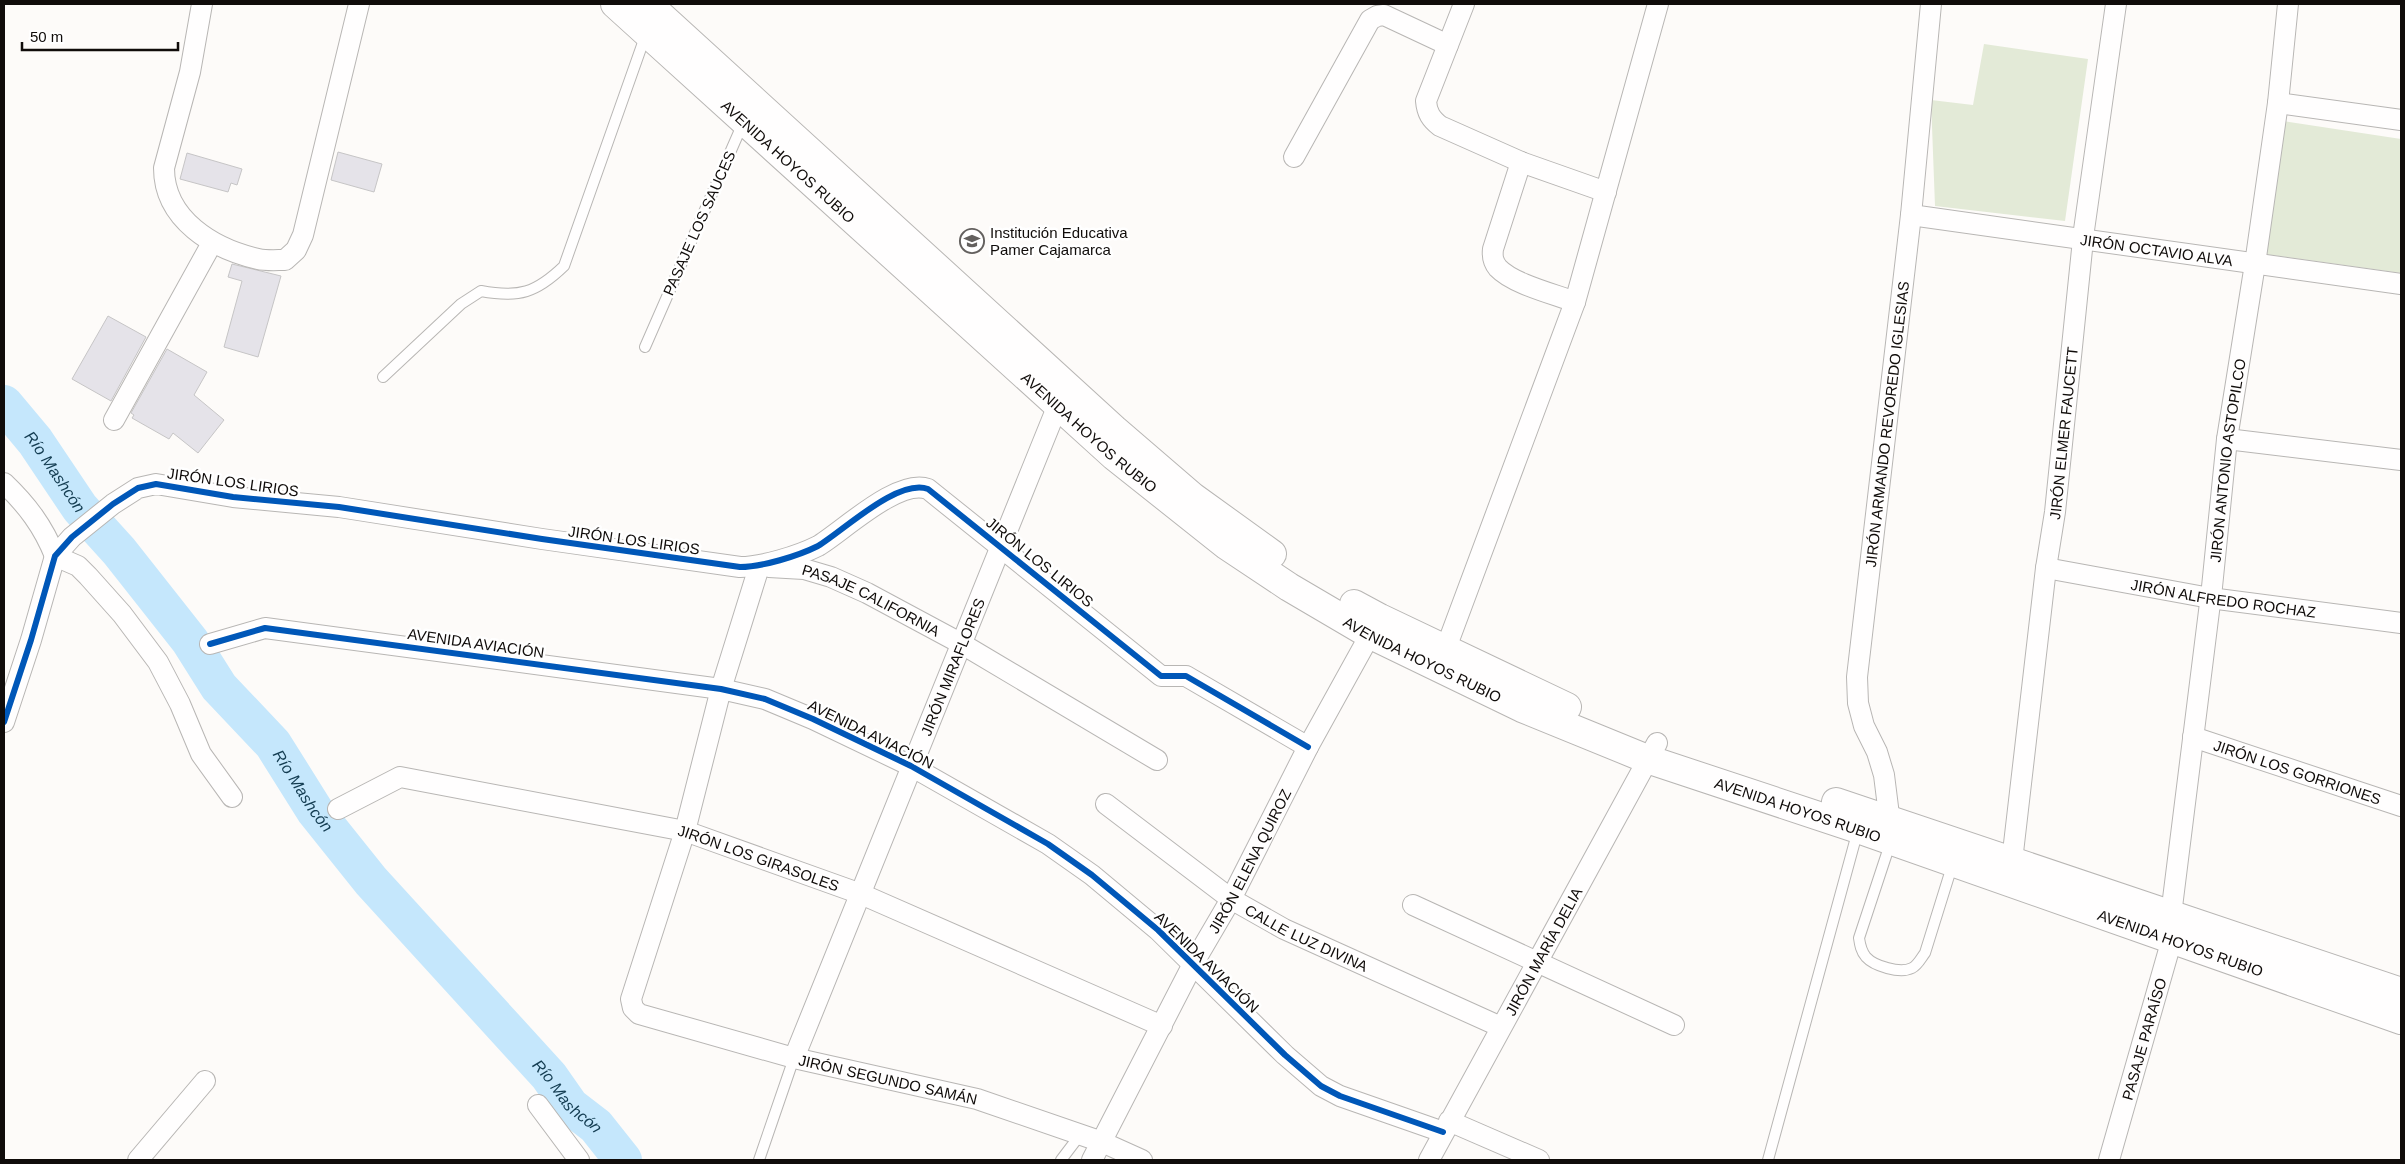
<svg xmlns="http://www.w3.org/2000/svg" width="2405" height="1164" font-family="Arial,sans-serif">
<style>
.green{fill:#e3ead7}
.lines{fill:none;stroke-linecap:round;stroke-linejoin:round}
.river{stroke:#c5e7fc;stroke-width:38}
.building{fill:#e5e3e9;stroke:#c6c5c6}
.lane-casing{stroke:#b8b6b4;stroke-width:12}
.street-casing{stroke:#b8b6b4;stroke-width:22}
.primary-casing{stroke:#b8b6b4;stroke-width:30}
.lane{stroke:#fffefe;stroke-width:10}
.street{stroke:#fffefe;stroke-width:20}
.primary{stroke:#fffefe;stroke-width:28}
.cycleway-casing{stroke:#fff;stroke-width:9}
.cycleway{stroke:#0057b8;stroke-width:6}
.labels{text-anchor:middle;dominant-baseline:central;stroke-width:5;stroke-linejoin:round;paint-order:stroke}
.street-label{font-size:15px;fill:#100c0a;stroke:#fff}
.poi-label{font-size:15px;fill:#100c0a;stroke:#fff;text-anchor:start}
.water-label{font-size:16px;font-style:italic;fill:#133c51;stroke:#fff}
</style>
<rect width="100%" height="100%" fill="#fdfbf9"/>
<path class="green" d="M1984 44 2088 59 2065 221 1935 206 1931 100 1973 105Z
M2283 121 2401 139V273L2264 254Z"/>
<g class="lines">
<path class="river" id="s1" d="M4 404 35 441 80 508 119 551 190 641 219 687 273 744 315 811 371 881 549 1076 570 1106 596 1126 623 1160"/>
</g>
<path class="building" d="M338 152 382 164 374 192 331 180Z
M187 153 242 169 237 185 231 183 228 192 180 179Z
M232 264 281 276 258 357 224 347 242 281 228 277Z
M108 316 146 337 111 401 72 379Z
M167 349 207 372 194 395 224 420 198 453 173 433 169 439 132 418 134 415 131 413Z"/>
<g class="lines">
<defs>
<path id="lane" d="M645 347 743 123
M383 377 461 304 481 291C519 298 536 293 564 266L646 34
M1891 841 1859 938C1860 945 1861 951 1866 957 1874 966 1900 974 1912 968 1918 965 1921 958 1925 953L1953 863
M759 1160 794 1058
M1061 1160 1080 1135
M1768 1160 1858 830"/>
<g id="street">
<path d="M202 4 190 72 164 168C164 220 214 249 258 259 267 261 277 260 285 260L296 250 303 235 359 4"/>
<path d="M1464 4 1426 101C1427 113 1431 119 1440 126L1521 162 1606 192"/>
<path d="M2278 103 2401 120"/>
<path d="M1294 157 1370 20 1377 16 1384 15 1448 45"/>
<path d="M1521 162 1493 249C1492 257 1493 262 1498 268 1513 284 1554 294 1575 302"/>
<path id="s2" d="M1911 215 2401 284"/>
<path d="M114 420 212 243"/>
<path d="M2227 439 2401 460"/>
<path d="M4 483C27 505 43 526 55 556L78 566 88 576 122 614 158 662 180 704 201 754 232 797"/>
<path id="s3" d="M759 567 721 689 685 831 631 999 633 1008 639 1014 794 1058 977 1099 1102 1142 1142 1160"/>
<path id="s4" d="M769 567 804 569 831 577 867 593 962 644 1157 760"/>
<path id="s5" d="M2046 568 2210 598 2401 623"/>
<path d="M210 644 265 628 721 689 765 699 813 719 911 766 1048 844 1092 875 1158 930 1285 1055 1321 1086 1340 1096 1443 1132"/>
<path d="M1446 648 1575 302 1658 4"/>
<path d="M4 722 31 640 55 556 72 537 113 504 138 488 156 484 233 497 339 507 542 539 740 567C762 567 798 556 818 546 843 531 898 478 928 489L1161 676H1186L1308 747"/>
<path id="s6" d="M2193 737 2401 806"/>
<path id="s7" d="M1106 804 1231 899 1284 929 1501 1027"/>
<path id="s8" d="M338 809 400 777 685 831 861 894 1162 1026"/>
<path id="s9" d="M1891 831 1884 775 1877 752 1864 726 1858 703 1857 677 1911 215 1931 4"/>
<path id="s10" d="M2012 861 2046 568 2055 512 2084 230 2116 4"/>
<path d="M1413 905 1674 1025"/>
<path id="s11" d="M794 1058 1062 395"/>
<path d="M538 1105 579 1160"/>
<path d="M1449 1121 1539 1160"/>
<path d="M138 1160 205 1081"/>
<path id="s12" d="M1092 1160 1193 964 1231 899 1308 747 1376 624"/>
<path id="s13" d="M1429 1160 1657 743"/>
<path id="s14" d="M2109 1160 2172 939 2171 915 2212 587 2227 439 2255 264 2278 103 2288 4"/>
</g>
<g id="primary">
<path id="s15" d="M615 4 1114 456 1226 545 1289 587 1369 634 1522 708 1647 759 1858 829 2401 1020"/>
<path d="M648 4 1114 429 1193 497 1272 554"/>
<path d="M1354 604 1380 618 1567 707"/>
<path d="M1836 802 2401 992"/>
</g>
</defs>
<use href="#lane" class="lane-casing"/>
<use href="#street" class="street-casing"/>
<use href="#primary" class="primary-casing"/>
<use href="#lane" class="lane"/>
<use href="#street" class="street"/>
<use href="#primary" class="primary"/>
<defs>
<path id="cycleway" d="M210 644 265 628 721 689 765 699 813 719 911 766 1048 844 1092 875 1158 930 1285 1055 1321 1086 1340 1096 1443 1132
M4 722 31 640 55 556 72 537 113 504 138 488 156 484 233 497 339 507 542 539 740 567C762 567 798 556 818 546 843 531 898 478 928 489L1161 676H1186L1308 747"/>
</defs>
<use href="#cycleway" class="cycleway-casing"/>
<use href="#cycleway" class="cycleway"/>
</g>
<defs>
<symbol id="school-ring" viewBox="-11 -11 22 22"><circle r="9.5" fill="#fff" stroke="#63605e" stroke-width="1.5"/><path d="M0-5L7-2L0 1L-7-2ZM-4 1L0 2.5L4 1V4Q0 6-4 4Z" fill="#63605e"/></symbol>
</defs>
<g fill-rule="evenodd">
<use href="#school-ring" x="958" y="227" width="28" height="28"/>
</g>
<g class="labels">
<g class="street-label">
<text stroke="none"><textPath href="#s15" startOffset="234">AVENIDA HOYOS RUBIO</textPath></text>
<text transform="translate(699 223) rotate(-66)">PASAJE LOS SAUCES</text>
<text stroke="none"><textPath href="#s2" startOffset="248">JIRÓN OCTAVIO ALVA</textPath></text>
<text stroke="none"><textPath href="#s9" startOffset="414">JIRÓN ARMANDO REVOREDO IGLESIAS</textPath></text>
<text stroke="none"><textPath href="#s15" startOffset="639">AVENIDA HOYOS RUBIO</textPath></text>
<text stroke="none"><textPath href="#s10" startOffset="431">JIRÓN ELMER FAUCETT</textPath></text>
<text stroke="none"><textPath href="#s14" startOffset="712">JIRÓN ANTONIO ASTOPILCO</textPath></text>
<text transform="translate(233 482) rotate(8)">JIRÓN LOS LIRIOS</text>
<text transform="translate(634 540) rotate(8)">JIRÓN LOS LIRIOS</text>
<text transform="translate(1040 562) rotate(39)">JIRÓN LOS LIRIOS</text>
<text stroke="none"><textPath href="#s5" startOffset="180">JIRÓN ALFREDO ROCHAZ</textPath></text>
<text stroke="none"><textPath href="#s4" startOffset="109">PASAJE CALIFORNIA</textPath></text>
<text transform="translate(476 643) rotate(8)">AVENIDA AVIACIÓN</text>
<text stroke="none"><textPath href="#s15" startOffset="1044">AVENIDA HOYOS RUBIO</textPath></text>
<text stroke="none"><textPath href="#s11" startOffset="422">JIRÓN MIRAFLORES</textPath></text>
<text transform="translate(871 734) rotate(26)">AVENIDA AVIACIÓN</text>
<text stroke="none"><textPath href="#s6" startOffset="110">JIRÓN LOS GORRIONES</textPath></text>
<text stroke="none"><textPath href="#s15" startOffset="1449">AVENIDA HOYOS RUBIO</textPath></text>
<text stroke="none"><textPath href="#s8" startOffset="438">JIRÓN LOS GIRASOLES</textPath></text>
<text stroke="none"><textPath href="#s12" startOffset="338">JIRÓN ELENA QUIROZ</textPath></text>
<text stroke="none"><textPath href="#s7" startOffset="242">CALLE LUZ DIVINA</textPath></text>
<text stroke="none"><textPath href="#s15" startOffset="1854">AVENIDA HOYOS RUBIO</textPath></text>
<text stroke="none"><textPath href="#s13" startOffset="238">JIRÓN MARÍA DELIA</textPath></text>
<text transform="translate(1207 962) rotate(44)">AVENIDA AVIACIÓN</text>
<text stroke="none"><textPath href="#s14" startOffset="126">PASAJE PARAÍSO</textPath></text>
<text stroke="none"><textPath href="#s3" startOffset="726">JIRÓN SEGUNDO SAMÁN</textPath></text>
</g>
<g class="poi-label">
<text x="990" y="232">Institución Educativa<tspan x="990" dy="17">Pamer Cajamarca</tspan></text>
</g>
<g class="water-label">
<text stroke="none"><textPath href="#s1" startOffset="85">Río Mashcón</textPath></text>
<text stroke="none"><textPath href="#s1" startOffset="490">Río Mashcón</textPath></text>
<text stroke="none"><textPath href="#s1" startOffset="895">Río Mashcón</textPath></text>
</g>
</g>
<rect width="2405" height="1164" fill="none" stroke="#100c0a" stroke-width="10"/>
<path d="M22 42v8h156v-8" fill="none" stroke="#100c0a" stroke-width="2.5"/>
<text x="30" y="42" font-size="15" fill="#100c0a" stroke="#ffffff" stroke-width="4" paint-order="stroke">50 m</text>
</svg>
